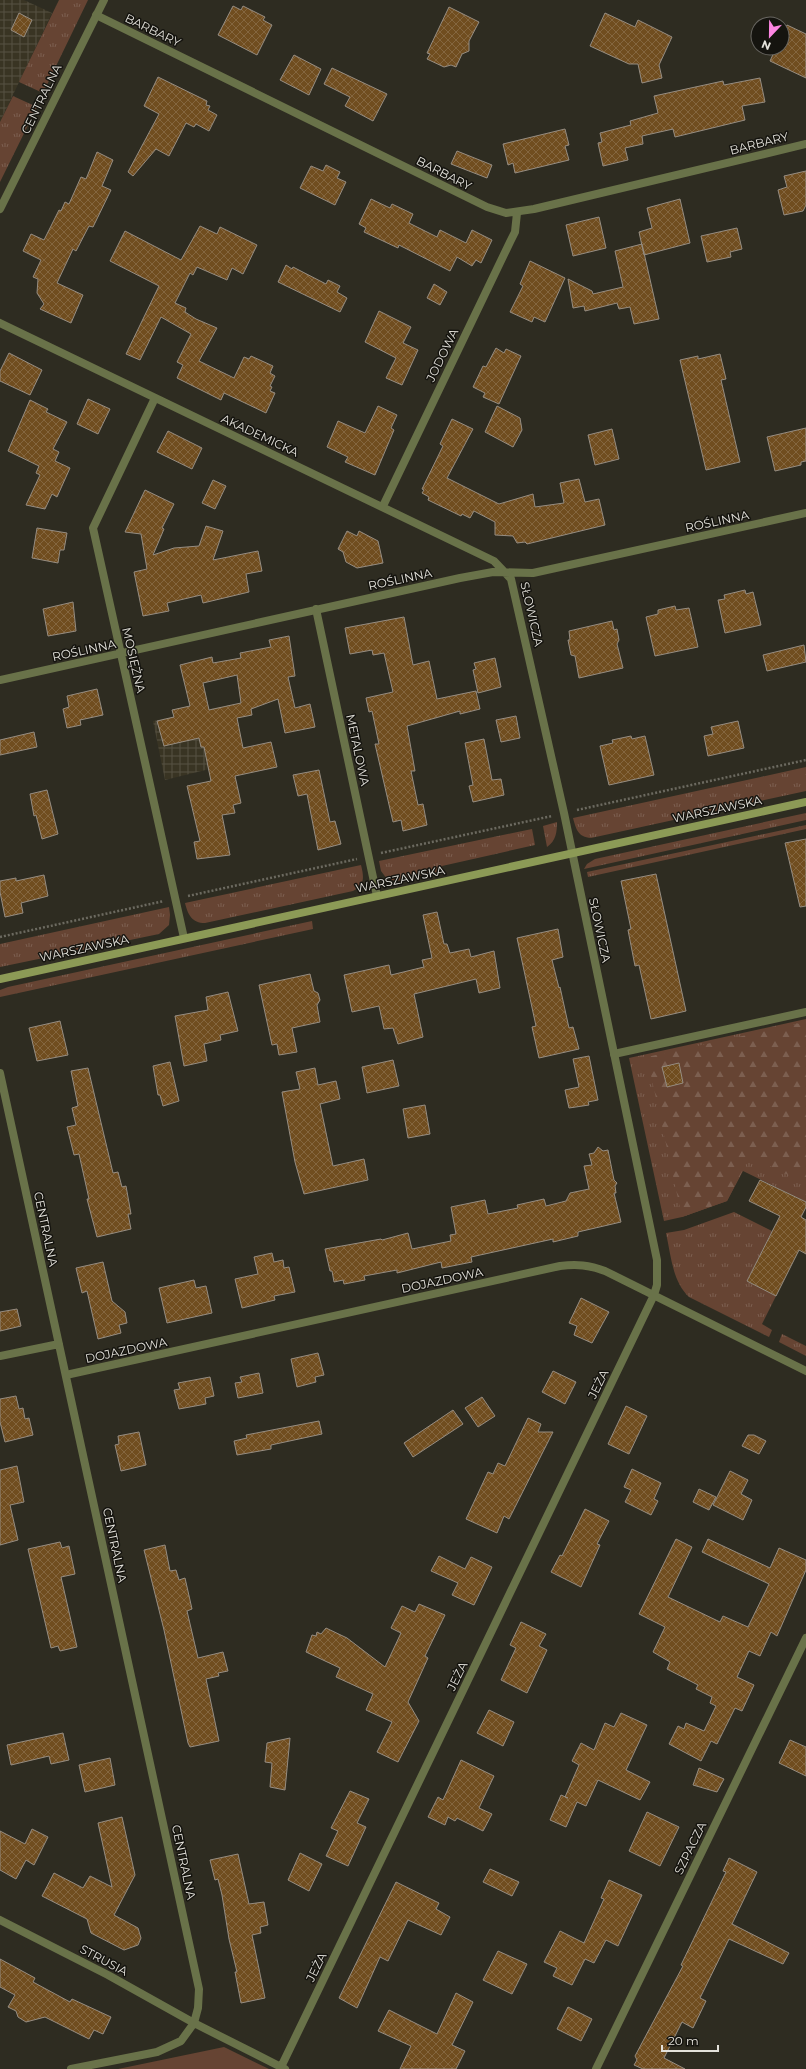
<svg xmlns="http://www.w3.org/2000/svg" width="806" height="2069" font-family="Montserrat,sans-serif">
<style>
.industrial{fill:url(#industrial-grid)}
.grass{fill:url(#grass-tufts)}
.forest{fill:url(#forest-firs)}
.park{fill:#643}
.building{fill:url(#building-cross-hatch);stroke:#968d82;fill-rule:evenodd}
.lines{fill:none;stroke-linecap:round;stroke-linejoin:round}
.path{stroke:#6c6a60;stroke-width:2.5;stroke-dasharray:2 2;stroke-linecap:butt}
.lane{stroke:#697249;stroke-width:8}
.street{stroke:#697249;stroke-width:8}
.secondary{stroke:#8c9a56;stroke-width:8}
.labels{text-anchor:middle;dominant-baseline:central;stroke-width:3;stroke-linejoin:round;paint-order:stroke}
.street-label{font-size:12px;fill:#e4e2db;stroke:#15140f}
</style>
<defs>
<pattern id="industrial-grid" width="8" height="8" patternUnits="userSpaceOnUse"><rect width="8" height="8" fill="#393423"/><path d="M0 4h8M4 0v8" fill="none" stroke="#565142"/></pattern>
<pattern id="grass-tufts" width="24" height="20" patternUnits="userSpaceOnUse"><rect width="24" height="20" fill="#643"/><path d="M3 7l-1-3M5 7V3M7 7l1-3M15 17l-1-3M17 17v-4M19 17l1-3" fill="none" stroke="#7c5f50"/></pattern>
<pattern id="forest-firs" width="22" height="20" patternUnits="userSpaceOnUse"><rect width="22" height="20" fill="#643"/><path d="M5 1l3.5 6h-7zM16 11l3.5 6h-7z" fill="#7c5f50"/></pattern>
<pattern id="building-cross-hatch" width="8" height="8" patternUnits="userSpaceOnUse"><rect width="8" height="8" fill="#704d1f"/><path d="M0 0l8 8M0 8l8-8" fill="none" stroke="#84663f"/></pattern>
</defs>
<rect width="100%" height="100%" fill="#2e2c21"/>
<path class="industrial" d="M0 0H24L52 13 0 122Z
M234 704 246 760 165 780 153 721Z"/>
<path class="grass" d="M59 0H88L43 93 19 82Z
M13 96 37 107 0 182V122Z
M806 767V791L591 838C578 837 576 829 573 818Z
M806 813V820L584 869 587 864 595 859Z
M557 822C557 832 556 841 547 847L543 826Z
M806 825V829L588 877 587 872Z
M532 829 535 845 442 866 443 871 397 881 387 879 381 871 379 861Z
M361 865C364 877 365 885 353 891L205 923C192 923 188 915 185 903Z
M169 907 170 915 169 925 159 934 0 967V944Z
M312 921 313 929 0 997V990L8 987Z
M806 1019V1202L743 1171 727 1201 682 1217 664 1221 629 1058Z
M734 1212 772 1231 747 1281 776 1296 762 1324 772 1330 769 1337 689 1297C672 1281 671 1255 666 1233L684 1230Z
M782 1334 806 1346V1356L779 1342Z"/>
<path class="forest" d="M806 1022V1184L750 1156 727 1201 682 1217 647 1057Z"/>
<path class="park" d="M224 2047 269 2069H118Z"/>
<path class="building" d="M233 6 241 10 243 6 265 17 263 20 272 25 257 55 218 35Z
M449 7 479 22 469 41V51L462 54 456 67 451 65 444 67 427 59 430 54 427 53Z
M19 13 32 20 24 37 11 30Z
M605 13 635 27 638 20 672 37 659 65 662 78 642 83 638 64H629L590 46Z
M787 25 806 34V78L770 61 776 48H782V36Z
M294 55 321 69 309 95 280 80Z
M332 68 387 94 373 121 345 106 350 97 324 84Z
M158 77 207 101 206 105 210 106 208 110 217 115 209 131 196 124 194 127 186 123 169 156 156 149 133 176 128 172 159 114 144 106Z
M760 78 765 102 742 106 745 120 675 137 673 129 642 136 643 144 625 148 628 160 603 166 598 143 602 142 600 133 631 125 630 121 658 113 654 96 723 81 724 85Z
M565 129 569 145 565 146 569 160 515 173 513 163 508 165 503 144Z
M457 151 492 165 487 178 451 164Z
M97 152 113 160 102 186 111 190 93 227 89 226 76 251 73 249 57 283 83 295 71 323 40 309 44 304 37 293 38 279 33 277 41 260 23 251 31 234 44 240 59 210 61 211 65 202 69 204 81 177 86 179Z
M326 165 340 172 337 178 346 182 335 205 300 188 311 166 323 171Z
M806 171V205L803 211 784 215 778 190 787 187 784 176Z
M371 199 390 208 392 204 413 214 409 223 437 237 440 230 466 243 472 230 492 240 481 263 476 260 472 266 457 257 450 271 399 245 398 248 364 232 366 228 359 224Z
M680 199 690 243 644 255 639 232 652 228 647 208Z
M599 217 606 248 573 256 566 225Z
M200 226 217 234 220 227 257 245 243 274 232 268 227 280 197 267 193 275 190 273 175 303 186 308 185 312 196 319 217 328 199 361 234 378 244 357 249 359 251 356 273 366 270 373 275 376 270 386 272 387 270 391 275 393 266 413 224 393 221 400 177 378 183 365 177 362 191 334 161 317 140 360 126 354 159 286 110 261 125 231 181 260Z
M737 228 742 249 730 252 731 257 707 262 701 236Z
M642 244 659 319 634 324 630 307 619 309 617 303 585 311 584 306 573 308 568 279 592 291 593 294 623 287 615 251Z
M530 261 565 278 545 322 534 317 532 322 510 312 523 286 520 284Z
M286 265 292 269 293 267 326 284 328 280 340 286 337 292 347 298 340 312 278 282Z
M434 284 447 292 440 305 427 298Z
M379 311 411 327 403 343 418 350 402 385 386 378 396 358 365 342Z
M496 348 504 353 506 349 521 356 499 404 483 397 485 393 473 387 483 366 486 367Z
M9 353 42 370 30 395 0 381V371Z
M720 354 726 379 721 380 740 462 706 470 680 360 698 356V359Z
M88 399 110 409 98 434 77 424Z
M30 400 48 409 46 412 67 422 53 449 59 452 55 461 70 468 57 497 52 494 45 509 26 505 40 475 36 473 39 466 8 451Z
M378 406 397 415 391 428 394 430 375 475 345 462 348 457 327 447 338 421 365 433Z
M497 406 520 418 522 430 513 447 485 432Z
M452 419 473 429 447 478 499 504 533 494 535 507 564 503 560 483 579 479 585 502 599 499 605 525 527 544 525 542 517 543 513 536 495 535V522L474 511 470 518 462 514 461 516 428 500 429 497 422 493 424 490 422 489 443 446 440 444Z
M806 428V461L801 462V465L775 471 767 437Z
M612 429 619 459 595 465 588 435Z
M168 431 202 448 192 469 157 452Z
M213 480 226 486 215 509 202 503Z
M145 490 174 504 162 528 164 529 153 555 174 548 199 546 206 526 223 531 213 560 258 551 262 571 246 574 249 592 203 603 201 595 167 603 169 611 143 616 134 572 147 569 141 534 125 532Z
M37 528 67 533 64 550H60L58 563 32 558Z
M347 531 357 536 359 531 378 541 383 563 357 568 346 562 343 552 338 549Z
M745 590 746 594 753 592 761 625 725 633 718 600 725 599 724 595Z
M73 602 76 631 48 636 43 609Z
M675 606 676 610 689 608 698 647 655 656 646 617 658 614V610Z
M404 617 413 665 429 661 437 699 476 691 480 709 460 714V711L407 726 415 771H411L418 805 423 804 427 825 403 831 401 820 393 822 375 744H379L372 711 369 712 366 698 393 692 384 653 373 655 372 650 350 654 345 628Z
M612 621 614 630 617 629 619 640 617 644 623 668 579 678 575 656 571 655 568 640H570L569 631Z
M289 636 295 676 288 677 295 708 310 704 315 727 285 733 278 699 251 709 252 715 237 718 243 748 271 742 277 767 235 776 241 803 233 805 235 813 222 815 230 855 197 859 194 842 200 841 187 786 211 781 204 747H201L199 738 164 746 157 721 174 717 172 710 190 706 180 665 212 657 213 663 241 658 240 653 271 647 269 640ZM237 675 241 703 209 710 203 683Z
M804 645 806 662 767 671 763 655Z
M495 658 501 687 478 693 473 670 476 669 474 663Z
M97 689 103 715 80 720 81 725 67 728 63 709 69 707 67 696Z
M516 716 520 738 501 742 496 720Z
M738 721 744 748 708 756 704 736 713 734 711 727Z
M34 732 37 747 0 755V740Z
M631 736 632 739 645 736 654 775 609 785 600 746 613 743 612 740Z
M484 739 492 780 501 779 504 795 473 802 469 786 473 785 465 743Z
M319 770 330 822 335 821 341 844 318 850 307 794 298 796 293 775Z
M47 790 58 834 42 839 36 815 34 816 30 794Z
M806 839V906L800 907 785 843Z
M656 874 686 1011 651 1019 639 965 635 966 628 930 631 929 621 881Z
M44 875 48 896 21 903 23 913 5 917 0 892V881L16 878V881Z
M437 912 444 944H447L450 953 469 949 471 957 494 951 500 988 479 993 476 979 414 994 423 1037 398 1044 393 1028 384 1029 379 1006 352 1012 344 975 389 965 391 975 424 967 422 960 432 958 423 915Z
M558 929 563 957 552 960 559 988 560 987 569 1028 573 1027 579 1049 539 1058 532 1027 536 1026 517 938Z
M310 974 314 991 318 993 320 1000 317 1005 320 1022 292 1028 297 1052 279 1055 277 1044 272 1045 259 985Z
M228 992 238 1031 220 1035 221 1040 204 1044 207 1061 184 1066 175 1016 208 1010 206 997Z
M60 1021 68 1055 37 1061 29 1028Z
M589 1056 598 1100 588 1102 589 1105 569 1108 565 1090 579 1087 573 1059Z
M393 1060 399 1086 367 1093 362 1067Z
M170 1062 179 1101 163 1106 160 1095H158L153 1066Z
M679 1063 683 1083 667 1087 662 1067Z
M88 1068 113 1173 118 1172 122 1187 126 1186 131 1214H128L131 1229 97 1237 87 1199H89L79 1154 74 1155 67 1127 76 1125 72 1108 78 1106 71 1071Z
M315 1068 318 1085 336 1081 340 1099 320 1104 333 1166 364 1159 368 1180 304 1194 295 1162 282 1092 300 1089 296 1072Z
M425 1105 430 1134 408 1138 403 1109Z
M598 1147 603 1151 608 1150 614 1180 617 1183 615 1186 616 1193H614L621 1222 578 1232V1236L553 1242V1239L471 1257 472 1262 442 1268 441 1262 397 1273V1270L364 1276 365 1280 344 1284 343 1280 334 1282 332 1271H330L325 1249 381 1239 382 1240 408 1233 412 1249 451 1241 450 1235 456 1234 451 1207 485 1200 488 1214 518 1208 517 1205 544 1199 546 1206 566 1201 570 1193 589 1189 584 1166 592 1165 589 1154 594 1153Z
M760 1180 806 1202V1207L801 1217 806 1220V1254L799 1250 776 1296 747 1281 780 1216 749 1201Z
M272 1253 274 1262 283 1260 284 1268 289 1267 295 1292 274 1296 275 1300 242 1308 235 1279 258 1274 254 1257Z
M103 1262 112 1301 125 1312 127 1323 119 1325 121 1333 98 1339 87 1291 82 1293 76 1268Z
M194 1280 196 1288 206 1286 212 1313 167 1323 159 1288Z
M581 1298 609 1312 592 1343 574 1335 577 1326 569 1323Z
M17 1309 21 1326 0 1331V1312Z
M318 1353 324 1375 315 1377 316 1382 297 1387 291 1359Z
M553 1371 576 1382 565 1404 542 1392Z
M259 1373 263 1393 238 1398 235 1383 242 1382 240 1377Z
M210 1377 214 1396 205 1398 206 1404 179 1409 174 1390 180 1389 178 1383Z
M16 1396 19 1409 23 1408 25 1419 29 1418 33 1435 5 1442 0 1422V1399Z
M482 1397 495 1416 478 1427 465 1408Z
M626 1406 647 1416 629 1454 608 1444Z
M453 1410 463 1424 413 1457 404 1443Z
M528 1418 541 1424 538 1432H553L509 1519 504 1516 497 1533 466 1519 488 1472 493 1474 498 1463 505 1466Z
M319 1421 322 1434 271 1445V1449L237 1455 234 1441 247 1438 246 1435Z
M139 1432 146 1465 121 1471 115 1445 119 1444 118 1436Z
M748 1435H754L766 1441 759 1454 742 1446Z
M17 1466 24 1502 10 1505 18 1540 0 1545V1470Z
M632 1469 661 1483 654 1499 658 1501 651 1515 625 1502 631 1490 624 1487Z
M730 1471 748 1480 741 1494 752 1500 743 1520 713 1505Z
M699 1489 716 1497 709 1510 693 1502Z
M585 1509 609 1521 597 1544 600 1545 581 1587 551 1572 560 1555 562 1556Z
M676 1539 692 1547 668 1597 720 1622 723 1616 748 1627 769 1584 702 1552 708 1539 770 1568 779 1548 806 1560V1570L777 1636 771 1632 760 1656 749 1651 737 1677 754 1685 742 1711 735 1708 717 1744 711 1741 701 1761 669 1744 678 1726 684 1729 686 1723 704 1731 716 1706 710 1703 712 1697 696 1689 698 1685 667 1669 670 1662 653 1652 665 1627 639 1614Z
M60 1542 62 1548 69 1546 75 1574 61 1577 77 1647 60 1651 58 1646 51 1648 28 1549Z
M165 1545 170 1571 176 1570 179 1580 185 1578 192 1609 187 1611 198 1658 223 1652 228 1671 218 1673 219 1676 206 1679 219 1741 190 1747 188 1743 164 1630 144 1550Z
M439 1556 465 1569 471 1557 492 1567 474 1605 452 1595 458 1583 431 1571Z
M419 1604 445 1615 425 1656 428 1658 408 1702 419 1721 398 1762 377 1752 392 1722 366 1710 373 1694 336 1677 340 1668 306 1652 312 1635 316 1636 317 1632 321 1634 326 1628 347 1638 385 1667 401 1633 391 1628 402 1606 415 1612Z
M521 1622 546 1634 539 1646 547 1650 527 1693 501 1680 516 1648 510 1645Z
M489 1710 514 1722 503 1746 477 1733Z
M621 1713 647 1725 626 1770 650 1782 640 1800 598 1780 586 1806 577 1802 566 1827 550 1820 561 1795 568 1798 565 1797 579 1765 572 1761 581 1743 594 1750 605 1723 614 1727Z
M63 1733 69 1760 51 1764 49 1756 11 1765 7 1745Z
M290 1738 285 1790 270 1787 272 1763 265 1762 267 1743Z
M790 1740 806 1747V1776L779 1763Z
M110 1758 115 1785 85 1792 79 1765Z
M461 1760 494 1776 479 1808 492 1814 483 1831 457 1818 455 1821 448 1817 445 1825 428 1817 438 1797 443 1800Z
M699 1768 724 1779 717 1792 693 1785Z
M350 1791 369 1799 357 1823 366 1827 348 1866 326 1856 338 1831 331 1828Z
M647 1812 679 1827 660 1866 629 1851Z
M122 1817 135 1875 114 1915 138 1928 141 1938 138 1945 124 1950 91 1933 87 1919 42 1896 54 1873 83 1888 90 1876 112 1887 98 1823Z
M32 1829 48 1837 34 1865 26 1860 16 1879 0 1870V1831L25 1844Z
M300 1853 322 1864 309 1891 288 1880Z
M238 1854 249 1904 264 1902 268 1925 260 1927 261 1933 252 1935 265 1998 241 2003 235 1972H237L229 1939 222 1895 218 1879 215 1880 210 1860Z
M729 1858 757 1872 732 1924 789 1953 783 1964 729 1939 700 1998 706 2001 693 2028 682 2022 664 2058 685 2069H643L634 2065 637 2060 635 2056 683 1966 681 1965 726 1872 723 1871Z
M490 1869 519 1882 512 1896 483 1882Z
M609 1880 642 1895 618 1946 606 1940 594 1963 585 1959 572 1985 553 1976 557 1968 544 1962 560 1931 584 1943 604 1899 601 1898Z
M396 1882 439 1903 436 1909 450 1917 441 1935 408 1920 388 1961 380 1957 357 2008 339 1998Z
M498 1951 527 1964 512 1994 483 1980Z
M0 1959 35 1978 33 1982 70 2002 72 1999 111 2017 103 2034 94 2030 89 2039 45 2017 26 2022 18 2017 16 2011 8 2007 15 1995 0 1987Z
M456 1993 473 2002 452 2045 465 2051 456 2069H400L411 2046 378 2031 389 2010 437 2034Z
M568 2007 592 2019 581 2041 557 2029Z"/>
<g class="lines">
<path class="path" d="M577 810 806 760
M381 853 552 816
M188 896 357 859
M0 937 164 901"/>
<path class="lane" d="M614 1054 806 1012"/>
<path class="street" d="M96 15 487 207 506 213 534 209 806 144
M0 209 104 0
M0 323 494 561 511 579 564 813 657 1260V1285L654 1295 281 2067
M155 398 93 528 184 938
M383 506 510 242 515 232 517 213
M316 609 377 896
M0 680 460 578 493 572 533 573 806 513
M0 1073 199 1989 198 2008 194 2023 181 2041 157 2052 71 2069
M0 1356 59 1344
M66 1375 560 1266C577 1264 589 1265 605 1271L806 1371
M0 1920 108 1975 194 2023 285 2069
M596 2069 806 1638"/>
<path class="secondary" d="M0 979 806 802"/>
</g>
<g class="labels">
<g class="street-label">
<text transform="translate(153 30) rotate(26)">BARBARY</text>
<text transform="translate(41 99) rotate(-64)">CENTRALNA</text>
<text transform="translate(759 143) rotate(-14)">BARBARY</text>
<text transform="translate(444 173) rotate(27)">BARBARY</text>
<text transform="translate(442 355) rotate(-64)">JODOWA</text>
<text transform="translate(260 435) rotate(25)">AKADEMICKA</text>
<text transform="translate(717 521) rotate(-12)">ROŚLINNA</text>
<text transform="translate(400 579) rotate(-12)">ROŚLINNA</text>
<text transform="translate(532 614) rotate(77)">SŁOWICZA</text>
<text transform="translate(84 650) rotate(-12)">ROŚLINNA</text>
<text transform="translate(134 660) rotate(77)">MOSIĘŻNA</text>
<text transform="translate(358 750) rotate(78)">METALOWA</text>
<text transform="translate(717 809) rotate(-12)">WARSZAWSKA</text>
<text transform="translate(400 879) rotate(-12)">WARSZAWSKA</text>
<text transform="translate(600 930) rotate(78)">SŁOWICZA</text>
<text transform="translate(84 948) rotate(-12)">WARSZAWSKA</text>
<text transform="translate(46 1229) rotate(78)">CENTRALNA</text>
<text transform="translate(442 1280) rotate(-12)">DOJAZDOWA</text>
<text transform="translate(126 1350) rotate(-12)">DOJAZDOWA</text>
<text transform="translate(598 1384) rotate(-64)">JEŻA</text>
<text transform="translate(115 1545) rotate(78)">CENTRALNA</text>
<text transform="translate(457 1676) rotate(-64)">JEŻA</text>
<text transform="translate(690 1848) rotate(-64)">SZPACZA</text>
<text transform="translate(184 1862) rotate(78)">CENTRALNA</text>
<text transform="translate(104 1960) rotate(28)">STRUSIA</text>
<text transform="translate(316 1967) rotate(-64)">JEŻA</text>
</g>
</g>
<g transform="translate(770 36) rotate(202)"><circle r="19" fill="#15140f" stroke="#686661"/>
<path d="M0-3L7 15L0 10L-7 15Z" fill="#fd86e2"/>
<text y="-6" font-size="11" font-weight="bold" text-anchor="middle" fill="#e4e2db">N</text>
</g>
<path d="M662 2045v6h56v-6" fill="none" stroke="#e4e2db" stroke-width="2"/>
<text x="668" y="2045" font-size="12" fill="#e4e2db" stroke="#15140f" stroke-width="3" paint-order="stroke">20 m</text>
</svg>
